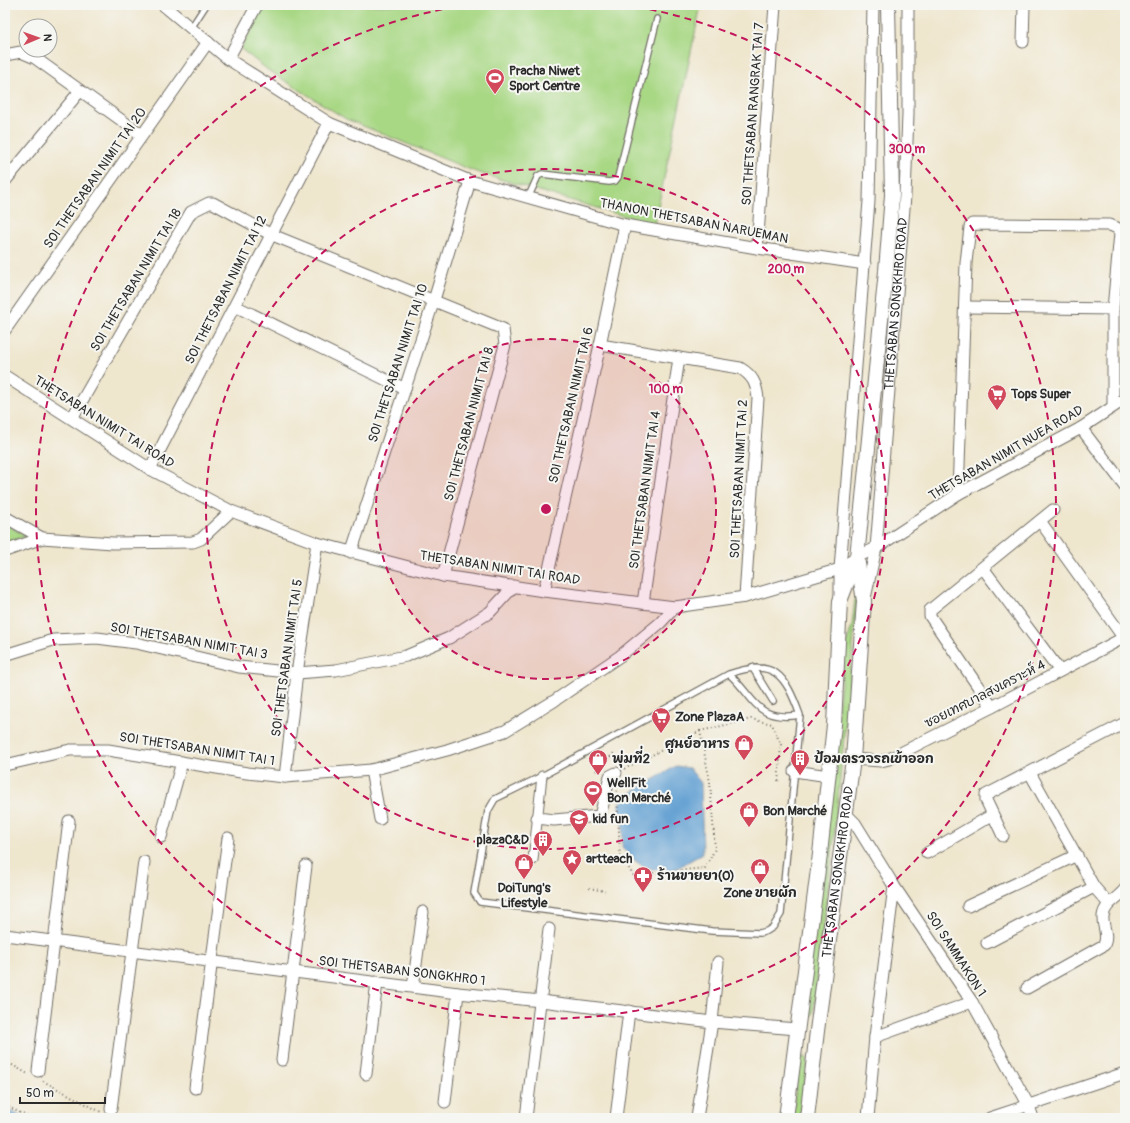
<svg xmlns="http://www.w3.org/2000/svg" width="1130" height="1123" font-family="Pangolin,'Playpen Sans Thai',sans-serif">
<style>
.green{fill:#a9d885;stroke:#6a8258}
.water{fill:#619fd2;stroke:#46657e}
.lines{fill:none;stroke-linecap:round;stroke-linejoin:round}
.service-casing{stroke:#706c64;stroke-width:8}
.pedestrian-casing{stroke:#706c64;stroke-width:11}
.minor-casing{stroke:#706c64;stroke-width:13}
.tertiary-casing{stroke:#706c64;stroke-width:16}
.path{stroke:#706c64;stroke-width:2;stroke-dasharray:1 3;stroke-linecap:butt}
.service{stroke:#fff;stroke-width:5.5}
.pedestrian{stroke:#fff;stroke-width:9}
.minor{stroke:#fff;stroke-width:11}
.tertiary{stroke:#fff;stroke-width:14}
.ring{fill:none;stroke:#c2185b;stroke-width:2;stroke-dasharray:7 5}
.labels{text-anchor:middle;dominant-baseline:central;stroke-width:4;stroke-linejoin:round;paint-order:stroke}
.poi-label{font-size:13px;font-weight:bold;fill:#2b2b2b;stroke:#f6f6f2;text-anchor:start}
.street-label{font-size:13px;fill:#2b2b2b;stroke:#f6f6f2}
.centre{fill:#c2185b;stroke:#f6f6f2;stroke-width:2}
.ring-label{font-size:12px;text-anchor:middle;font-weight:bold;fill:#c2185b;stroke:#f6f6f2;stroke-width:4;stroke-linejoin:round;paint-order:stroke}
</style>
<rect width="100%" height="100%" fill="#f6f6f2"/>
<filter id="ink" filterUnits="userSpaceOnUse"><feTurbulence type="fractalNoise" baseFrequency=".025" numOctaves="2"/><feDisplacementMap in="SourceGraphic" scale="8" xChannelSelector="R" yChannelSelector="G"/><feConvolveMatrix kernelMatrix="1 2 1 2 8 2 1 2 1" color-interpolation-filters="sRGB"/></filter>
<filter id="wash" filterUnits="userSpaceOnUse"><feTurbulence type="fractalNoise" baseFrequency=".012" numOctaves="4" result="noise"/><feDisplacementMap in="SourceGraphic" scale="16" xChannelSelector="R" yChannelSelector="G"/><feGaussianBlur stdDeviation="0.9" result="paint"/><feColorMatrix in="noise" values="0 0 0 0 0 0 0 0 0 0 0 0 0 0 0 0 0 1.4 0 .05"/><feComposite in="paint" operator="in"/></filter>
<g filter="url(#wash)">
<rect width="100%" height="100%" fill="#efe6ce"/>
<path class="green" d="M263 5H701L654 225 476 172 346 119 268 70 241 49Z
M5 524 26 536 5 543Z
M856 591 858 594 836 819 814 1008 813 1014 810 1017 807 1016 804 1012 845 647 852 626Z
M805 1056 808 1061 800 1118H792L799 1062 802 1058Z"/>
<path class="water" d="M676 766 689 768 701 783 703 853 671 872C664 868 659 870 652 869 638 866 631 857 622 847L623 823 619 804 631 793Z
M5 1108 24 1118H5Z"/>
</g>
<g filter="url(#ink)">
<g class="lines">
<defs>
<path id="service" d="M191 28 206 5
M528 198 538 176 542 174 609 182 615 181 618 177 657 19
M752 667 773 701
M729 674C756 698 755 722 800 715L781 914 773 927 767 931 760 933 712 931 480 902 474 893 488 811 495 799 542 776Z
M729 674C774 658 785 674 800 715"/>
<path id="pedestrian" d="M533 860 542 776"/>
<g id="minor">
<path d="M163 5 228 59 329 123 470 181 625 225 757 248 865 264"/>
<path d="M1023 42 1024 5"/>
<path d="M5 55 21 52 35 58 142 135"/>
<path d="M228 59 257 5"/>
<path d="M5 181 80 91"/>
<path d="M757 248 775 5"/>
<path d="M235 306 405 389"/>
<path d="M966 307 1113 309"/>
<path d="M5 330 208 42"/>
<path d="M600 345 740 368C753 376 756 383 758 398L745 597"/>
<path d="M5 376 150 469 231 511 317 543 443 576 544 591 675 607 745 597 840 569 857 557 876 548 958 494 1081 428 1125 399"/>
<path d="M72 418 191 212 209 203H213L270 234 503 329 505 345 443 576"/>
<path d="M1081 428 1125 486"/>
<path d="M150 469 329 123"/>
<path d="M958 494 966 263 970 227 972 224 1110 225 1117 228 1120 233 1113 309V406"/>
<path d="M5 517 42 538"/>
<path d="M1040 521 1123 637"/>
<path d="M5 551 42 538 113 543 193 542 201 539 231 511"/>
<path d="M351 553 434 300 470 181"/>
<path d="M983 568 1060 671"/>
<path d="M544 591 600 345 625 225"/>
<path d="M840 597V569L869 201 873 5"/>
<path id="s1" d="M865 598 876 548 905 196 908 114V5"/>
<path d="M643 603 679 358"/>
<path d="M5 655 53 640 97 638 136 643 239 667 297 673 336 670 406 656 449 638 490 612 514 586"/>
<path d="M992 707 930 616V610L1053 510"/>
<path d="M853 759 881 761 889 759 992 707 1125 637"/>
<path d="M5 765 70 750H108L247 773 285 777 371 770 447 750 505 731 554 701 620 656 660 623 675 607"/>
<path d="M371 770 380 819"/>
<path d="M794 771 829 776"/>
<path d="M1030 773 1094 887 1109 904"/>
<path d="M285 777 297 673 317 543"/>
<path d="M845 813 855 823 894 886 972 1002 1029 1106 1033 1118"/>
<path d="M537 818 554 820 600 816 610 776 616 773"/>
<path d="M1003 836 986 800V795L1125 723"/>
<path d="M161 837 182 762"/>
<path d="M927 853 992 815"/>
<path d="M968 906 1077 855"/>
<path d="M5 935 458 993 541 1001 712 1022 797 1029"/>
<path d="M987 943 1094 887"/>
<path d="M413 987 423 912"/>
<path d="M1027 988 1104 945C1109 935 1102 926 1103 916 1105 903 1118 899 1125 889"/>
<path d="M875 1037 972 1002"/>
<path d="M282 1060 306 866"/>
<path d="M38 1071 69 821"/>
<path d="M366 1074 377 982"/>
<path d="M195 1088 228 838"/>
<path d="M445 1102 458 993"/>
<path d="M111 1109 144 862"/>
<path d="M526 1118 549 929"/>
<path d="M616 1118 629 1011"/>
<path d="M697 1118 712 1022 718 962"/>
<path d="M868 1118 875 1037 894 886"/>
<path d="M990 1118 1125 1073"/>
</g>
<g id="tertiary">
<path d="M786 1118 820 854 834 725 840 601 857 557"/>
<path id="s2" d="M807 1118 817 1031 853 759 864 601 857 557 886 271 892 195 888 5"/>
</g>
</defs>
<use href="#service" class="service-casing"/>
<use href="#pedestrian" class="pedestrian-casing"/>
<use href="#minor" class="minor-casing"/>
<use href="#tertiary" class="tertiary-casing"/>
<path class="path" d="M700 731 710 782 715 849 705 868 633 875 620 854 616 773Z
M700 731 751 719 772 724 781 745 778 784
M596 771 615 752
M589 888 605 891
M5 1061 28 1074
M43 1081 101 1112
M5 1105 30 1118"/>
<use href="#service" class="service"/>
<use href="#pedestrian" class="pedestrian"/>
<use href="#minor" class="minor"/>
<use href="#tertiary" class="tertiary"/>
</g>
</g>
<circle cx="546" cy="509" r="170" fill="#c2185b" fill-opacity=".12"/>
<g class="ring">
<circle cx="546" cy="509" r="170"/>
<circle cx="546" cy="509" r="340"/>
<path d="M626 5A510 510 0 1 1 466 5"/>
</g>
<defs>
<symbol id="stadium-pin" viewBox="-11 -11 22 30"><path d="M0 17L-7.5 6A9.5 9.5 0 1 1 7.5 6Z" fill="#d1495b" stroke="#f6f6f2"/><path d="M0-5a6.5 5 0 1 0 0 10a6.5 5 0 1 0 0-10ZM-3.5-1.8h7v3.6h-7Z" fill="#fff"/></symbol>
<symbol id="supermarket-pin" viewBox="-11 -11 22 30"><path d="M0 17L-7.5 6A9.5 9.5 0 1 1 7.5 6Z" fill="#d1495b" stroke="#f6f6f2"/><path d="M-6-5.5h2.5l.6 2H6L4.5 2H-2.5L-4.4-4H-6ZM-1.5 3.2a1.3 1.3 0 1 0 .1 0ZM3 3.2a1.3 1.3 0 1 0 .1 0Z" fill="#fff"/></symbol>
<symbol id="shop-pin" viewBox="-11 -11 22 30"><path d="M0 17L-7.5 6A9.5 9.5 0 1 1 7.5 6Z" fill="#d1495b" stroke="#f6f6f2"/><path d="M-5-2.5h2.3a2.7 3.5 0 0 1 5.4 0H5L5.5 6h-11ZM-1.5-2.5h3a1.5 2.3 0 0 0-3 0Z" fill="#fff"/></symbol>
<symbol id="building-pin" viewBox="-11 -11 22 30"><path d="M0 17L-7.5 6A9.5 9.5 0 1 1 7.5 6Z" fill="#d1495b" stroke="#f6f6f2"/><path d="M-4-6H4V6H1V3H-1V6H-4ZM-2.5-4.3h1.7v1.8h-1.7ZM.8-4.3h1.7v1.8H.8ZM-2.5-1h1.7V.8h-1.7ZM.8-1h1.7V.8H.8Z" fill="#fff"/></symbol>
<symbol id="school-pin" viewBox="-11 -11 22 30"><path d="M0 17L-7.5 6A9.5 9.5 0 1 1 7.5 6Z" fill="#d1495b" stroke="#f6f6f2"/><path d="M0-5L7-2L0 1L-7-2ZM-4 1L0 2.5L4 1V4Q0 6-4 4Z" fill="#fff"/></symbol>
<symbol id="sight-pin" viewBox="-11 -11 22 30"><path d="M0 17L-7.5 6A9.5 9.5 0 1 1 7.5 6Z" fill="#d1495b" stroke="#f6f6f2"/><path d="M0-6L1.8-2.2L6-1.7L2.9 1.2L3.7 5.4L0 3.3L-3.7 5.4L-2.9 1.2L-6-1.7L-1.8-2.2Z" fill="#fff"/></symbol>
<symbol id="pharmacy-pin" viewBox="-11 -11 22 30"><path d="M0 17L-7.5 6A9.5 9.5 0 1 1 7.5 6Z" fill="#d1495b" stroke="#f6f6f2"/><path d="M-2-6h4v4h4v4h-4v4h-4v-4h-4v-4h4Z" fill="#fff"/></symbol>
</defs>
<g fill-rule="evenodd">
<use href="#stadium-pin" x="484" y="67" width="22" height="30"/>
<use href="#supermarket-pin" x="986" y="383" width="22" height="30"/>
<use href="#supermarket-pin" x="650" y="706" width="22" height="30"/>
<use href="#shop-pin" x="733" y="733" width="22" height="30"/>
<use href="#shop-pin" x="587" y="748" width="22" height="30"/>
<use href="#building-pin" x="789" y="748" width="22" height="30"/>
<use href="#stadium-pin" x="582" y="779" width="22" height="30"/>
<use href="#shop-pin" x="738" y="800" width="22" height="30"/>
<use href="#school-pin" x="568" y="808" width="22" height="30"/>
<use href="#building-pin" x="532" y="829" width="22" height="30"/>
<use href="#sight-pin" x="561" y="848" width="22" height="30"/>
<use href="#shop-pin" x="513" y="852" width="22" height="30"/>
<use href="#shop-pin" x="749" y="857" width="22" height="30"/>
<use href="#pharmacy-pin" x="632" y="865" width="22" height="30"/>
</g>
<g class="labels">
<g class="poi-label">
<text x="509" y="71">Pracha Niwet<tspan x="509" dy="15">Sport Centre</tspan></text>
<text x="1011" y="394">Tops Super</text>
<text x="675" y="717">Zone PlazaA</text>
<text x="730" y="744" text-anchor="end">ศูนย์อาหาร</text>
<text x="612" y="759">พุ่มที่2</text>
<text x="814" y="759">ป้อมตรวจรถเข้าออก</text>
<text x="607" y="783">WellFit<tspan x="607" dy="15">Bon Marché</tspan></text>
<text x="763" y="811">Bon Marché</text>
<text x="593" y="819">kid fun</text>
<text x="529" y="840" text-anchor="end">plazaC&amp;D</text>
<text x="586" y="859">artteach</text>
<text x="657" y="876">ร้านขายยา(O)</text>
<text x="524" y="888" text-anchor="middle">DoiTung's<tspan x="524" dy="15">Lifestyle</tspan></text>
<text x="760" y="893" text-anchor="middle">Zone ขายผัก</text>
</g>
<g class="street-label">
<text transform="translate(753 114) rotate(-86)">SOI THETSABAN RANGRAK TAI 7</text>
<text transform="translate(95 178) rotate(-55)">SOI THETSABAN NIMIT TAI 20</text>
<text transform="translate(694 221) rotate(11)">THANON THETSABAN NARUEMAN</text>
<text transform="translate(136 280) rotate(-59)">SOI THETSABAN NIMIT TAI 18</text>
<text transform="translate(226 290) rotate(-63)">SOI THETSABAN NIMIT TAI 12</text>
<text stroke="none"><textPath href="#s1" startOffset="296">THETSABAN SONGKHRO ROAD</textPath></text>
<text transform="translate(398 363) rotate(-72)">SOI THETSABAN NIMIT TAI 10</text>
<text transform="translate(571 405) rotate(-77)">SOI THETSABAN NIMIT TAI 6</text>
<text transform="translate(104 422) rotate(32)">THETSABAN NIMIT TAI ROAD</text>
<text transform="translate(469 424) rotate(-75)">SOI THETSABAN NIMIT TAI 8</text>
<text transform="translate(1006 453) rotate(-30)">THETSABAN NIMIT NUEA ROAD</text>
<text transform="translate(739 479) rotate(-87)">SOI THETSABAN NIMIT TAI 2</text>
<text transform="translate(645 490) rotate(-82)">SOI THETSABAN NIMIT TAI 4</text>
<text transform="translate(500 568) rotate(9)">THETSABAN NIMIT TAI ROAD</text>
<text transform="translate(189 641) rotate(10)">SOI THETSABAN NIMIT TAI 3</text>
<text transform="translate(287 658) rotate(-82)">SOI THETSABAN NIMIT TAI 5</text>
<text transform="translate(985 694) rotate(-27)">ซอยเทศบาลสงเคราะห์ 4</text>
<text transform="translate(197 749) rotate(9)">SOI THETSABAN NIMIT TAI 1</text>
<text stroke="none"><textPath href="#s2" startOffset="248">THETSABAN SONGKHRO ROAD</textPath></text>
<text transform="translate(956 954) rotate(57)">SOI SAMMAKON 1</text>
<text transform="translate(402 971) rotate(7)">SOI THETSABAN SONGKHRO 1</text>
</g>
</g>
<circle cx="546" cy="509" r="6" class="centre"/>
<g class="ring-label">
<text x="907" y="153">300 m</text>
<text x="786" y="273">200 m</text>
<text x="666" y="393">100 m</text>
</g>
<rect width="1130" height="1123" fill="none" stroke="#f6f6f2" stroke-width="20"/>
<g transform="translate(38 38) rotate(88)"><circle r="19" fill="#f6f6f2" stroke="#a5a5a2"/>
<path d="M0-3L7 15L0 10L-7 15Z" fill="#d1495b"/>
<text y="-6" font-size="11" font-weight="bold" text-anchor="middle" fill="#2b2b2b">N</text>
</g>
<path d="M20 1097v6h85v-6" fill="none" stroke="#2b2b2b" stroke-width="2"/>
<text x="26" y="1097" font-size="12" fill="#2b2b2b" stroke="#f6f6f2" stroke-width="3" paint-order="stroke">50 m</text>
</svg>
